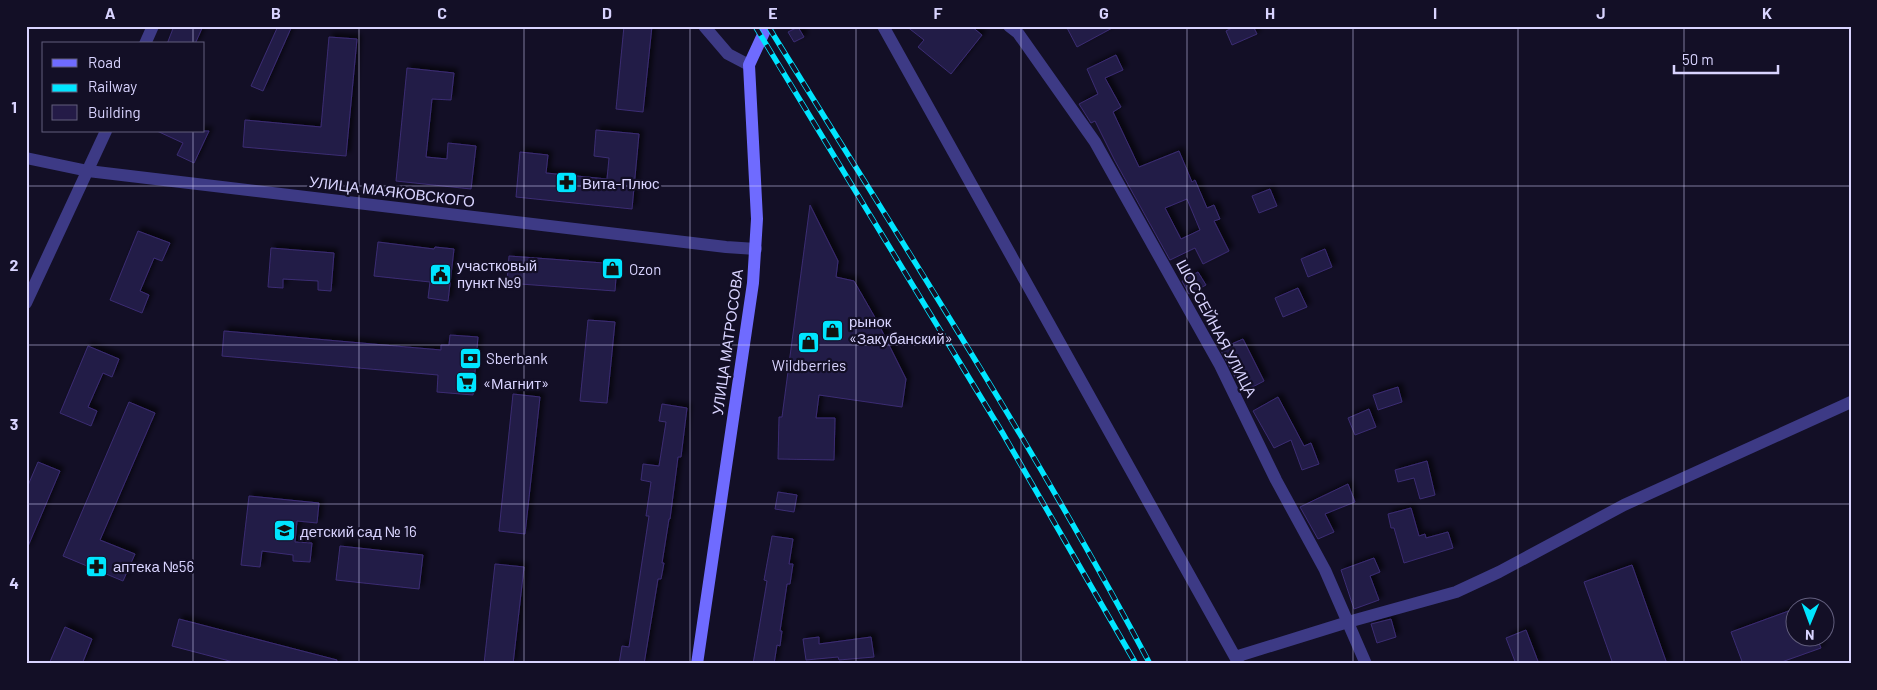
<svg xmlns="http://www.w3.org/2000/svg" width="1877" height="690" font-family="Barlow,sans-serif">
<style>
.building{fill:#241b47;stroke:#3b2d73;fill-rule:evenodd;filter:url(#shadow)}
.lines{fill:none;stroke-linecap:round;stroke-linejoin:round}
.minor{stroke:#3d3a85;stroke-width:12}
.secondary{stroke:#6f6bff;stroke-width:12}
.rail-casing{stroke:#00e5ff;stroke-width:5.5}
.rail{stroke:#130f26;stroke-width:4;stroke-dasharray:11;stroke-linecap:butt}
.grid{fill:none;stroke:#d9d4ff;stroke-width:1;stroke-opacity:0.55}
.labels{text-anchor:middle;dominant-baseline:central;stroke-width:4.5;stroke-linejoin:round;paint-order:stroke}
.poi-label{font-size:15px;fill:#d9d4ff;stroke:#130f26;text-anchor:start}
.street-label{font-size:15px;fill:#d9d4ff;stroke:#130f26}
.neatline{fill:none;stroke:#d9d4ff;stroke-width:2}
.grid-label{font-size:16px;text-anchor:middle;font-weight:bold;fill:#d9d4ff}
</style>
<defs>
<filter id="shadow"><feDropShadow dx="4" dy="-4" stdDeviation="2.5" flood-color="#0009"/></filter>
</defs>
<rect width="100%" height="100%" fill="#130f26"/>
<path class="building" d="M174 26H203L195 44H167Z
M278 26H292L263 91 251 86Z
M624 26H652L643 112 616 109Z
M906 26H971L982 35 951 74 918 47 924 40Z
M1066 26H1116L1077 47Z
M1236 26H1253L1257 34 1232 45 1226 31Z
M798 27 804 37 794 42 788 32Z
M329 37 357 39 346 156 243 147 245 120 321 127Z
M1116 55 1123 70 1105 78 1121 107 1113 112 1139 167 1179 151 1192 182 1195 180 1207 208 1214 205 1220 219 1214 221 1229 251 1203 264 1195 248 1170 260 1115 161 1095 121 1091 123 1079 104 1098 94 1087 69ZM1187 199 1200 230 1181 239 1165 208Z
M407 68 454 73 451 100 432 99 426 157 447 159 448 143 476 146 471 189 396 181Z
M596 130 639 134 632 209 516 197 520 152 548 155 546 173 607 179 609 158 594 156Z
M157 131H209L194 163 177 155 183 143Z
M1270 189 1277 206 1259 213 1252 196Z
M810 205 838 261 836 277 854 281 877 321 906 379 902 407 819 395 816 418H835L834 460 778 459 779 417H782Z
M138 231 170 243 162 261 154 258 140 291 149 295 142 313 110 300Z
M378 242 434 249 435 247 454 249 448 301 428 298 430 282 374 276Z
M271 248 334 253 331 291 318 290V281L283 279V288L268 287Z
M1325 249 1332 267 1308 277 1301 259Z
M509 256 617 264 615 291 507 283Z
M1198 272 1206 285 1189 294 1182 281Z
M1298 288 1307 307 1283 317 1275 298Z
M588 320 615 322 607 403 580 401Z
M224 331 441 350V345H449L450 335 478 337 473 395 437 392 438 375 222 356Z
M1243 339 1264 381 1243 392 1220 349Z
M88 346 119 359 112 377 103 373 88 407 97 411 91 426 60 413Z
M1398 387 1402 402 1378 410 1373 395Z
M513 394 540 397 525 534 499 531Z
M1278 397 1304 446 1311 443 1319 464 1302 470 1291 440 1274 448 1253 411Z
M129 402 155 413 100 540 135 554 123 581 63 556Z
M662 404 687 408 681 457H678L670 519H669L662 563H664L661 579H658L644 664H619L622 646 629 647 649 516H646L651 482 641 480 643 464 659 466 666 422 659 421Z
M1369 409 1376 427 1355 435 1348 418Z
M1427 461 1435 495 1420 499 1414 478 1398 482 1395 470Z
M38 462 60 471 26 551V490Z
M1348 484 1355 502 1325 514 1334 532 1318 539 1300 507Z
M778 492 797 495 794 512 775 509Z
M249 496 319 503 317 523 297 521 295 542 312 543 310 562 293 561V555L262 551 260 567 241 565Z
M1411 508 1419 536 1425 534 1426 538 1448 532 1453 548 1404 563 1394 528H1391L1388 514Z
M772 536 793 539 789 564H793L790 584H787L780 631H782L780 646 777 645 774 664H753L767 581 764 580Z
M340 546 423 555 419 589 336 580Z
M1374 558 1380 572 1370 576 1379 600 1354 609 1341 570Z
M495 564 524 567 513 664H484Z
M1632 565 1667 664H1613L1584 582Z
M1794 609V638H1817L1821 648 1776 664H1743L1731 632Z
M179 619 337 660 336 664H241L172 646Z
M1391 619 1396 637 1377 643 1371 624Z
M65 627 92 639 82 664H49Z
M1526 630 1539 664H1516L1506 638Z
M819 637V644L871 637 874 657 839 660 838 657 806 660 803 639Z"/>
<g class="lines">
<path class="minor" d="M704 26 728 54 749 65
M883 26 1239 664
M1009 26 1018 33 1095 142 1220 365 1276 480 1325 570 1366 664
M145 44 153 26
M26 158 88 171 726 247 756 249
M26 303 106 131
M1235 657 1348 622 1456 592 1499 572 1624 505 1851 402"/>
<path class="secondary" d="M697 664 753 283 757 219 749 65 767 26"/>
<defs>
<path id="rail" d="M755 26 1002 432 1136 664
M768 26C898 237 1034 445 1150 664"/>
</defs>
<use href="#rail" class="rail-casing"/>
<use href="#rail" class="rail"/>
</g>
<path class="grid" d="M193 26V44M359 26V664M524 26V664M690 26V664M856 26V664M1021 26V664M1187 26V664M1353 26V664M1518 26V664M1684 26V664M193 131V664M26 186H1851M26 345H1851M26 504H1851"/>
<defs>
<symbol id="pharmacy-square" viewBox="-11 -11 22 22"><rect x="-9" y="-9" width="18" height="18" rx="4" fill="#00e5ff" stroke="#130f26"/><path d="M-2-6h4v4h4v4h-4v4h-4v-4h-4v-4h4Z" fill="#111"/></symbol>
<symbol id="shop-square" viewBox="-11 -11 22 22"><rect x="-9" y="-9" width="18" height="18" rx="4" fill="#00e5ff" stroke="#130f26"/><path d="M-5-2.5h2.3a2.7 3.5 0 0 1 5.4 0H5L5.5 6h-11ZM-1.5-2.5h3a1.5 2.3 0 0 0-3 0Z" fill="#111"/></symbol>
<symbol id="civic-square" viewBox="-11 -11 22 22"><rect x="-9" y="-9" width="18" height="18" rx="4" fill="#00e5ff" stroke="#130f26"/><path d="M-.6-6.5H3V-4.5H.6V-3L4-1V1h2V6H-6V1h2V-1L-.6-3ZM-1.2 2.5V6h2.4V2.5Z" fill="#111"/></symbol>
<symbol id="bank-square" viewBox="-11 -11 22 22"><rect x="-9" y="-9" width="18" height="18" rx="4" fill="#00e5ff" stroke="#130f26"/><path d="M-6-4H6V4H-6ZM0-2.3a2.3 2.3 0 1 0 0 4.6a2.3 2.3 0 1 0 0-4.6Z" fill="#111"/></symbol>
<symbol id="supermarket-square" viewBox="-11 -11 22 22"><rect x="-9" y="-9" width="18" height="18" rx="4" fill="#00e5ff" stroke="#130f26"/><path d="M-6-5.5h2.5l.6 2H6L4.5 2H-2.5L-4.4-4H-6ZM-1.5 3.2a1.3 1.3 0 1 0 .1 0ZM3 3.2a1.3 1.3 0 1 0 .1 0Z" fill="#111"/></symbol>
<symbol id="school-square" viewBox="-11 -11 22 22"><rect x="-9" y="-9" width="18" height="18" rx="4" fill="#00e5ff" stroke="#130f26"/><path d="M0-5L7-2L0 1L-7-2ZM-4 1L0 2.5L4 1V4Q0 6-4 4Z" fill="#111"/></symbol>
</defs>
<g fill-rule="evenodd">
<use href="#pharmacy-square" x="554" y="170" width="25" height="25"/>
<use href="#shop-square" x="600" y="256" width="25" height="25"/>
<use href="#civic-square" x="428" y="262" width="25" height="25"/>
<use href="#shop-square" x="820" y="318" width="25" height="25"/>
<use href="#shop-square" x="796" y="330" width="25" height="25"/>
<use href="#bank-square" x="458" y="346" width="25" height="25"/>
<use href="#supermarket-square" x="454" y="370" width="25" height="25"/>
<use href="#school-square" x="272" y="518" width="25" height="25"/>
<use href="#pharmacy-square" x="84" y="554" width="25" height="25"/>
</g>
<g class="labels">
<g class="poi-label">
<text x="582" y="183">Вита-Плюс</text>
<text x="457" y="265">участковый<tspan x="457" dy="17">пункт №9</tspan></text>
<text x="629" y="269">Ozon</text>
<text x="849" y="321">рынок<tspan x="849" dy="17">«Закубанский»</tspan></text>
<text x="486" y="358">Sberbank</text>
<text x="809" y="365" text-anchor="middle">Wildberries</text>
<text x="483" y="383">«Магнит»</text>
<text x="300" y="531">детский сад № 16</text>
<text x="113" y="566">аптека №56</text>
</g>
<g class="street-label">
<text transform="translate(392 191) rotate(7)">УЛИЦА МАЯКОВСКОГО</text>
<text transform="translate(1217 328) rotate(62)">ШОССЕЙНАЯ УЛИЦА</text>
<text transform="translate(727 342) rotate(-82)">УЛИЦА МАТРОСОВА</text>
</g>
</g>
<rect width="1877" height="690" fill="none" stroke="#130f26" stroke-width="55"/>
<rect x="42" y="42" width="162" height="90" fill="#130f26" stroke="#625e7d"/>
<rect x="52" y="59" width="25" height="8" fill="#6f6bff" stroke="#625e7d"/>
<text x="88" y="68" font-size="15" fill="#d9d4ff">Road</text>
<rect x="52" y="84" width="25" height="8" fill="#00e5ff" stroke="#625e7d"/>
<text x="88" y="92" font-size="15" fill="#d9d4ff">Railway</text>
<rect x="52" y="105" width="25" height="15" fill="#241b47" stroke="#625e7d"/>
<text x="88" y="118" font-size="15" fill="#d9d4ff">Building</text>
<g transform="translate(1810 622) rotate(181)"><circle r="24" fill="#130f26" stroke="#625e7d"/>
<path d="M0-4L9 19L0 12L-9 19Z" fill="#00e5ff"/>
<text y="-8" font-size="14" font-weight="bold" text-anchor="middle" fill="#d9d4ff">N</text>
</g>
<path d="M1674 65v8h104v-8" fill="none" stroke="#d9d4ff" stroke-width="2.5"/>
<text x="1682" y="65" font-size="15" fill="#d9d4ff" stroke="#130f26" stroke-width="4" paint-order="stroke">50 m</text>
<rect x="28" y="28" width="1822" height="634" class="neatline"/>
<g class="grid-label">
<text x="110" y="19">A</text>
<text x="276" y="19">B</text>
<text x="442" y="19">C</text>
<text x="607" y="19">D</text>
<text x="773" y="19">E</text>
<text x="938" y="19">F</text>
<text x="1104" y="19">G</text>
<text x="1270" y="19">H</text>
<text x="1435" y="19">I</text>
<text x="1601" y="19">J</text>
<text x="1767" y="19">K</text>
<text x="14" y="113">1</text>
<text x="14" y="271">2</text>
<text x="14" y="430">3</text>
<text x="14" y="589">4</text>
</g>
</svg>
